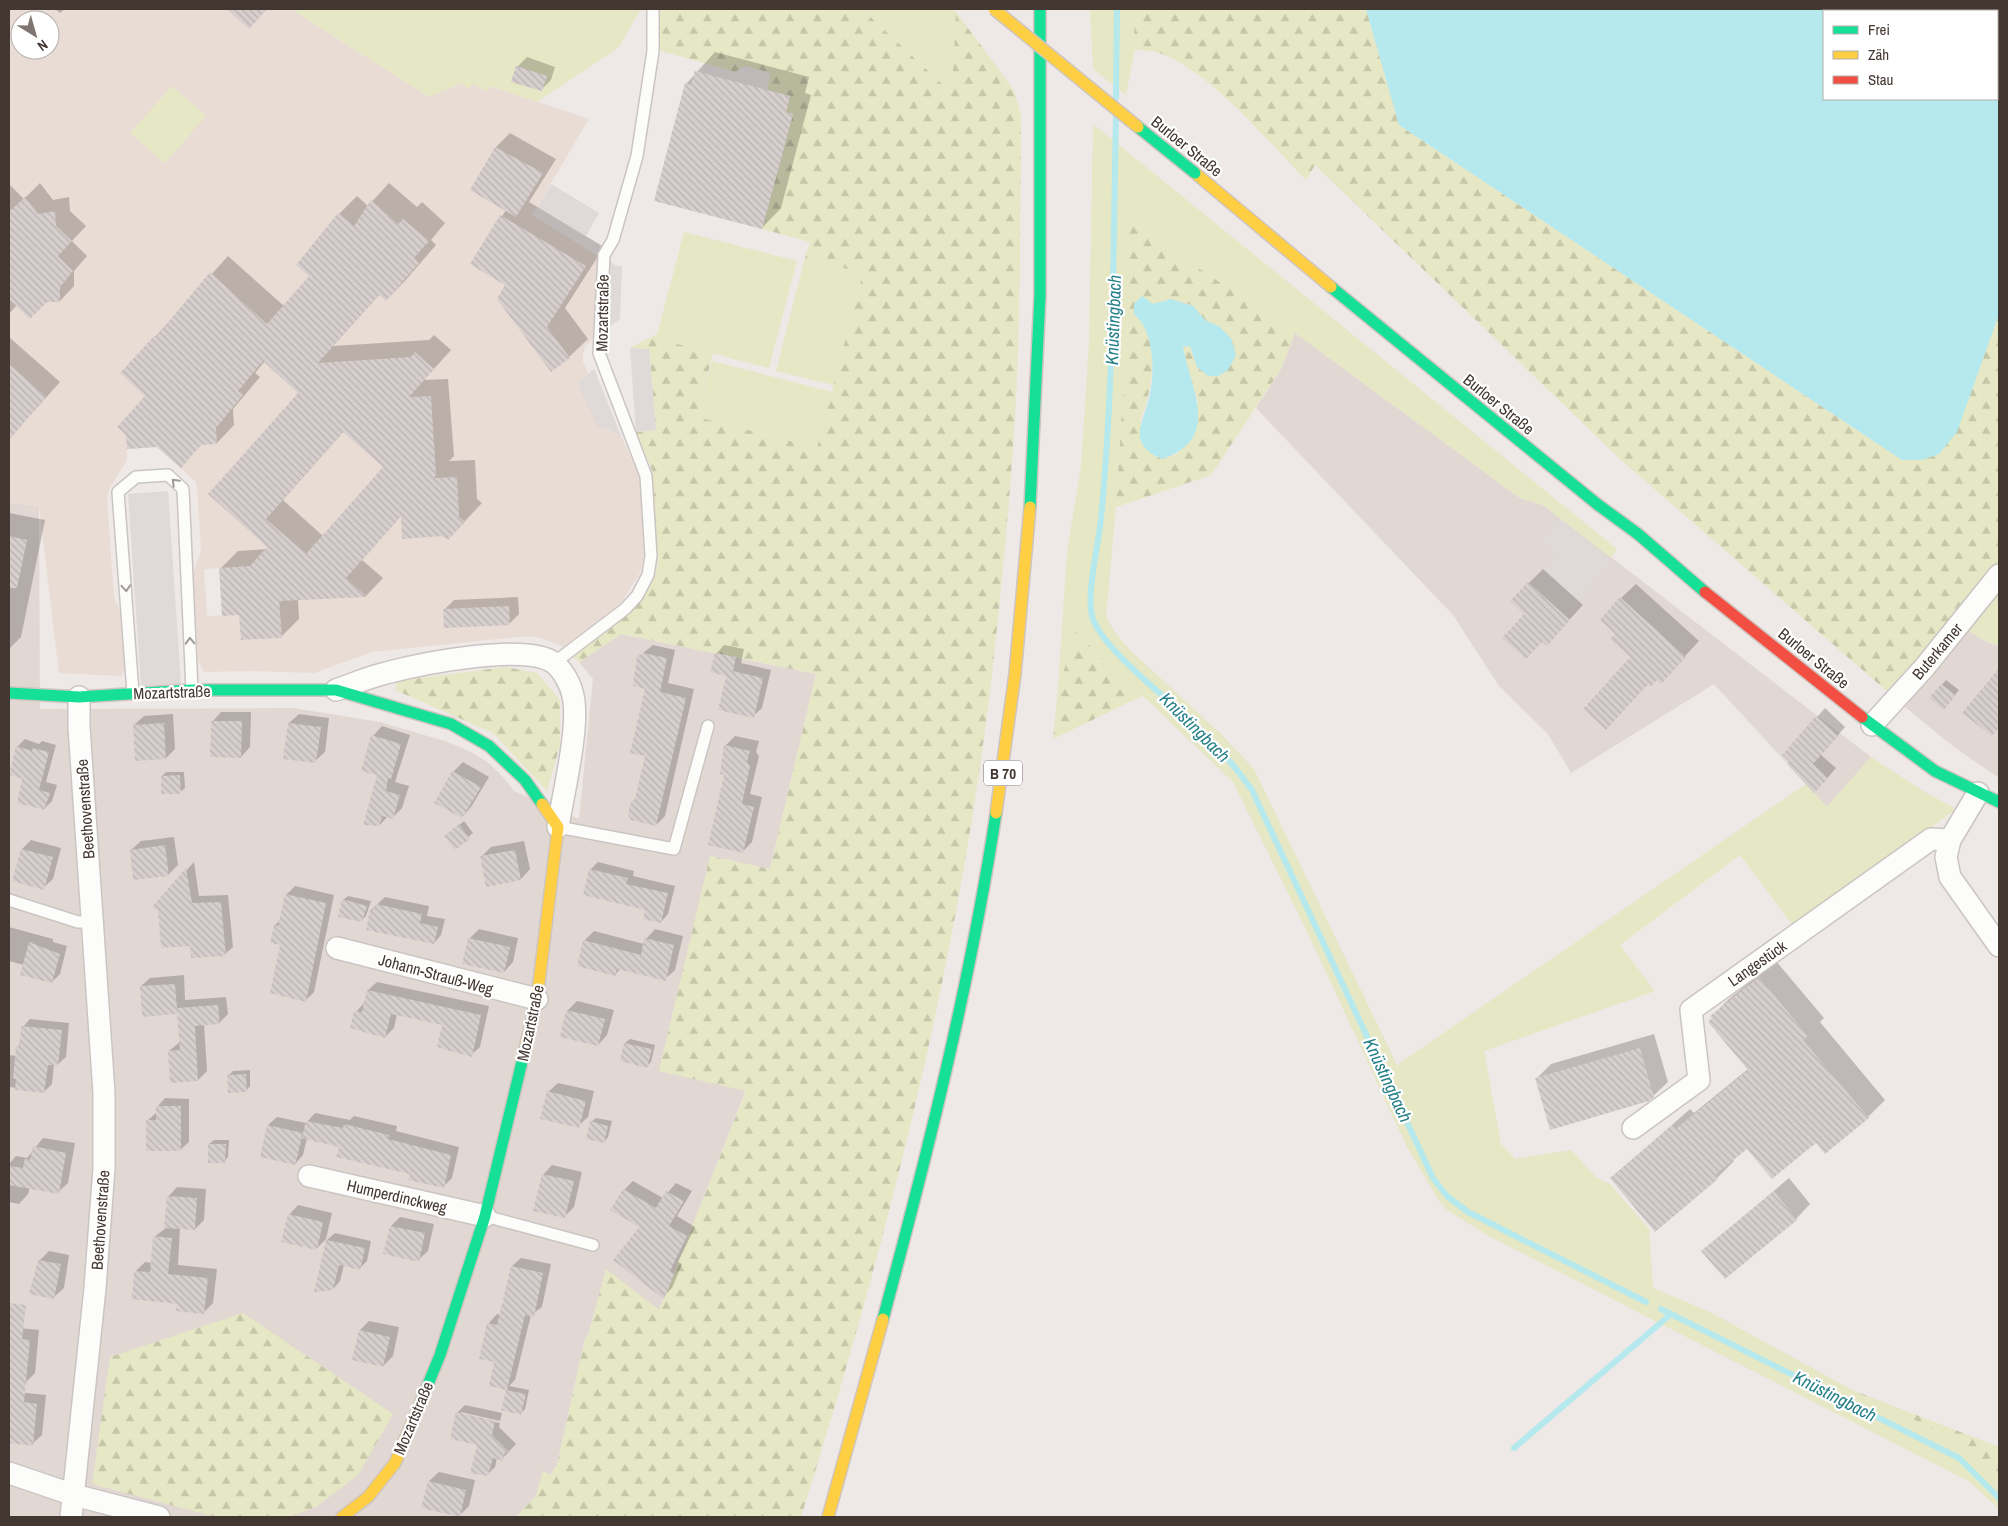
<svg xmlns="http://www.w3.org/2000/svg" width="2008" height="1526" font-family="'Archivo Narrow',sans-serif">
<style>
.residential{fill:#e2d8d3}
.education{fill:#e9dcd4;fill-rule:evenodd}
.grass{fill:#e6e7c4}
.forest{fill:url(#forest-firs);fill-rule:evenodd}
.parking{fill:#dfd9d7}
.water{fill:#b5e9ee;fill-rule:evenodd}
.shadow{fill:#0003;fill-rule:evenodd}
.lines{fill:none;stroke-linecap:round;stroke-linejoin:round}
.stream{stroke:#b5e9ee;stroke-width:6}
.building{fill:url(#building-back-hatch);fill-rule:evenodd}
.lane-casing{stroke:#cac5c2;stroke-width:14}
.street-casing{stroke:#cac5c2;stroke-width:24}
.fast-casing{stroke:#cfc4be;stroke-width:14}
.slow-casing{stroke:#cfc4be;stroke-width:14}
.jam-casing{stroke:#cfc4be;stroke-width:14}
.lane{stroke:#fcfcfb;stroke-width:11}
.street{stroke:#fcfcfb;stroke-width:21}
.fast{stroke:#16e098;stroke-width:11}
.slow{stroke:#ffcf43;stroke-width:11}
.jam{stroke:#f24e42;stroke-width:11}
.fast-bridge-casing{stroke:#cfc4be;stroke-width:14;stroke-linecap:butt}
.slow-bridge-casing{stroke:#cfc4be;stroke-width:14;stroke-linecap:butt}
.fast-bridge{stroke:#16e098;stroke-width:11}
.slow-bridge{stroke:#ffcf43;stroke-width:11}
.oneway{stroke:#a09a96}
.labels{text-anchor:middle;dominant-baseline:central;stroke-width:4.5;stroke-linejoin:round;paint-order:stroke}
.shield{fill:#fff;stroke:#7b7370;stroke-width:1}
.shield-label{font-size:15px;font-weight:bold;fill:#433732}
.street-label{font-size:16px;fill:#433732;stroke:#fff}
.water-label{font-size:18px;font-style:italic;fill:#247f88;stroke:#fff}
</style>
<defs>
<pattern id="forest-firs" width="22" height="20" patternUnits="userSpaceOnUse" patternTransform="scale(1.25)"><rect width="22" height="20" fill="#e6e7c4"/><path d="M5 1l3.5 6h-7zM16 11l3.5 6h-7z" fill="#c6c7a9"/></pattern>
<pattern id="building-back-hatch" width="6" height="6" patternUnits="userSpaceOnUse" patternTransform="scale(1.25)"><rect width="6" height="6" fill="#d6cfcd"/><path d="M-1 5l2 2M0 0l6 6M5-1l2 2" fill="none" stroke="#b9b2b0"/></pattern>
</defs>
<rect width="100%" height="100%" fill="#eee8e6"/>
<path class="residential" d="M1295 333 1520 498 1543 505 1871 757 1827 807 1714 684 1571 773 1548 734 1499 686 1453 615 1256 408 1281 369Z
M9 502 39 507 40 709 293 708 380 722 448 742 471 752 489 763 505 779 514 791 579 819 593 679 579 662 621 634 816 674 770 869 711 856 660 1071 746 1090 659 1311 606 1270 588 1336 585 1339 557 1465 550 1475 543 1471 536 1496 516 1517H9Z
M1966 629 1983 640 1999 646V778L1954 747 1905 707Z"/>
<path class="education" d="M9 9H291L429 97 465 82 490 86 589 119 532 215 598 256 596 336 585 347 583 355V362L588 373 577 383 609 429 621 436 640 478 644 556 640 573 620 604 563 647 550 641 536 637H516L372 652 314 673 251 671 204 672 198 661 193 573 201 551 197 487 195 481 157 447 127 449V460L110 488 107 497 114 597 124 620 126 667 121 676 59 673 39 507 9 502ZM20 20H50V50H20ZM281 532 306 554 316 542 352 571 346 578 358 590 349 599 341 592 287 595 280 604 281 638 241 640 239 615 207 616 204 569 250 566Z"/>
<path class="grass" d="M291 9H641L619 47 537 102 490 86 487 91 473 84 468 89 462 83 429 97Z
M862 9H952L956 12 953 93Z
M1090 9H1133L1135 49 1126 95 1093 69Z
M172 86 206 116 165 163 130 133Z
M1093 124 1617 549 1611 558 1543 505 1520 498 1295 333 1127 220V325L1116 507 1106 617 1116 634 1130 650 1222 735 1254 769 1397 1065 1806 784 1827 807 1871 757 1923 791 1956 809 1796 930 1740 855 1620 945 1655 991 1484 1051 1501 1144 1515 1159 1571 1150 1597 1178 1610 1184 1649 1229 1653 1288 1710 1312 1852 1390 1955 1439 1999 1473V1509L1970 1482 1487 1235 1447 1210 1439 1201 1406 1145 1312 942 1233 782 1076 632 1058 689 1067 552 1081 467 1089 343Z
M684 232 797 261 769 368 656 339Z
M805 258 863 273 834 385 776 371Z
M712 361 832 392 817 448 697 417Z
M1999 586V646L1983 640 1966 629Z"/>
<path class="forest" d="M659 9H862L952 93 956 12 1014 90 1021 116C1020 216 1021 316 1015 416 1010 500 1002 583 993 666 960 955 888 1240 801 1517H516L536 1496 543 1471 550 1475 557 1465 585 1339 588 1336 606 1269 659 1310 746 1091 659 1071 710 856 770 869 816 674 621 634 579 662 572 656C605 631 649 608 658 564L652 470 636 432 656 430 649 349 630 348 657 334V339L713 353 697 417 817 448 863 273 805 258 810 242 762 229 793 114 786 112 790 96 767 90 771 73 745 66 735 72 658 50Z
M1133 9H1366L1399 125 1902 460 1984 354 1999 314V561L1994 569 1889 693 1619 458 1315 165 1306 180C1266 140 1217 78 1165 55 1156 51 1144 51 1135 49Z
M1127 220 1295 333 1281 369 1211 475 1116 507 1127 326ZM1171 299 1193 306 1205 320 1220 327 1197 367 1190 346 1183 347 1189 375 1198 401 1192 438 1177 454 1162 459 1140 421C1152 391 1163 339 1134 314V304H1153Z
M1076 632 1142 696 1053 739 1058 689Z
M505 667 537 673 560 700V745L547 791 493 733 395 690 397 681Z
M243 1313 393 1414 358 1475 316 1507 289 1517H216L92 1484 110 1357Z
M1852 1390 1999 1447V1473L1955 1439Z"/>
<path class="parking" d="M551 184 599 213 586 236 537 207Z
M609 255 612 263 616 266H622L620 319 606 329Z
M630 348 649 349 656 430 636 432Z
M594 369 621 436 609 429 598 427 577 383Z
M168 491 181 684 141 686 128 494Z
M1559 519 1611 563 1574 604 1541 572 1557 554 1542 541Z"/>
<path class="water" d="M1366 9H1999V314L1957 432 1939 454 1922 460H1902L1399 125ZM1824 11H1997V99H1824Z
M1142 296 1153 304 1171 299 1193 306 1205 320 1220 327 1231 338 1236 355 1228 370 1218 376H1208L1197 367 1190 346 1183 347C1191 390 1222 439 1162 459 1127 444 1142 426 1149 398 1155 373 1155 332 1134 314V304Z"/>
<path class="shadow" d="M55 9H65L60 13Z
M715 52 809 77 805 93 811 95 781 208 762 228 686 84Z
M527 57 555 67 551 80 541 90 517 67Z
M510 133 556 159 529 202 604 247 565 308 588 339 569 357 507 284 472 263 506 210 472 189 496 147Z
M40 183 53 200 69 197 70 211 86 226 72 241 87 256 74 271V286L60 301 17 305 9 314V187L10 185 24 199Z
M389 183 417 207 422 202 445 223 431 240 436 245 404 282 386 300 380 294 333 346 429 340 434 335 451 350 424 380 448 379 454 456 449 461 475 460 477 499 482 503 448 539 402 515 362 560 383 578 366 596 298 599 299 619 281 637 240 613 220 569 238 551 267 549 269 547 210 494 300 393 265 361 255 373 260 377 233 409 234 425 217 443H203L181 466 147 395 155 337 228 256 284 306 311 276 298 265 339 214 357 196 368 206ZM344 431 384 467 323 536 283 500Z
M9 337 60 382 9 439Z
M9 513 45 520 21 637 9 649Z
M1543 569 1583 605 1547 644 1526 614 1529 583Z
M1636 584 1699 641 1675 667 1649 683 1606 728 1632 657 1617 634 1621 598Z
M518 597 519 614 510 623 445 609 454 600Z
M653 645 675 650 668 683 694 689 665 816 656 825 647 755V688L638 657Z
M724 645 744 649 741 663 771 670 762 708 753 716 716 654Z
M1999 670V727L1992 734 1964 712Z
M1946 680 1959 690 1948 704 1931 698Z
M1825 708 1845 727 1821 755 1836 768 1823 783 1784 755Z
M221 712H251L250 747 241 757 212 722Z
M173 714 175 749 166 758 134 725 144 716Z
M299 714 329 718 325 752 315 761 289 723Z
M382 726 410 735 395 782 409 786 402 808 393 817 388 816 380 825 379 774 373 736Z
M735 736 759 741 756 752 759 756 750 794 762 797 752 842 742 852 725 774 721 773 726 745Z
M25 739 39 744 42 741 56 745 46 782 57 785 52 801 44 809 24 778 17 747Z
M463 762 489 777 471 807 462 817 436 803 453 772Z
M166 772H184L185 788 180 792 162 776Z
M464 821 473 833 455 848 450 832Z
M174 837 178 865 168 875 131 850 141 841Z
M31 840 61 848 53 879 43 888 13 880 22 849Z
M524 841 530 869 521 879 482 856 491 847Z
M194 862 199 896 228 895 233 947 225 954 191 944 154 906Z
M598 862 634 871 633 876 675 886 668 914 661 922 590 870Z
M295 886 334 895 314 992 305 1001 282 945 271 942 275 925 281 919 286 895Z
M348 896 371 901 366 916 362 920 343 900Z
M385 897 429 906 427 916 445 919 441 935 434 943 367 929 371 910Z
M9 927 53 939V942L67 946 60 974 52 982 24 965 9 961Z
M479 929 518 938 513 962 504 972 469 939Z
M655 929 683 936 675 970 665 979 620 969 615 975 584 941 594 931 644 944 646 939Z
M1776 961 1824 1018 1820 1022 1885 1100 1868 1117 1816 1141 1747 1147 1732 1159 1734 1161 1717 1178H1612L1690 1109 1694 1113 1748 1069 1712 1016 1729 999Z
M184 975 185 1000 226 997 228 1014 219 1023 204 1024 207 1071 198 1080 169 1051 180 1042 178 1013 141 986 150 978Z
M377 982 489 1006 480 1047 471 1055 447 1050 443 1024 397 1014 394 1028 385 1037 356 1012 364 1003 368 990Z
M577 1001 614 1010 607 1035 598 1045 567 1011Z
M30 1019 69 1023 66 1057 58 1064H54L52 1084 44 1092 9 1087V1055L17 1056 23 1027Z
M1654 1034 1668 1082 1653 1096 1536 1079 1551 1064Z
M630 1039 655 1045 651 1062 647 1066 625 1043Z
M250 1070V1086L246 1091 228 1076 233 1071Z
M558 1083 594 1091 588 1117 578 1126 548 1092Z
M165 1098 189 1099V1142L180 1150 147 1121 157 1112V1107Z
M315 1113 350 1120 354 1116 397 1126 396 1131 459 1147 452 1178 443 1187 340 1146 307 1138 303 1155 295 1164 268 1125 277 1117 306 1123Z
M596 1118 612 1121 608 1137 604 1142 591 1122Z
M43 1138 75 1143 68 1183 58 1192 30 1187 28 1194 19 1204 9 1202V1164L16 1156 27 1158Z
M214 1140H229L228 1157 224 1162 209 1144Z
M552 1165 582 1172 574 1207 565 1216 543 1175Z
M1789 1178 1810 1204 1796 1219 1703 1251Z
M633 1181 663 1198 676 1183 692 1191 677 1216 695 1227 678 1262 682 1264 672 1288 663 1297 641 1226 624 1190Z
M177 1187 206 1189 204 1220 195 1229 180 1228 178 1265 217 1269 213 1303 204 1312 178 1302 135 1272 145 1262 152 1263 154 1237 166 1228 168 1197Z
M298 1205 332 1213 326 1239 316 1249 289 1215Z
M400 1217 434 1224 428 1251 418 1260 385 1253 391 1226Z
M335 1233 371 1241 367 1261 359 1269 344 1265 340 1281 333 1289 315 1291 327 1240Z
M49 1251 69 1255 64 1288 54 1297 39 1261Z
M521 1258 551 1264 542 1307 531 1315 515 1380 509 1386 529 1390 525 1409 521 1413 507 1390 508 1389 490 1385 496 1361 489 1323 497 1314 501 1315 512 1266Z
M369 1321 399 1327 393 1356 383 1366 360 1330Z
M19 1328 39 1330 35 1373 25 1383 9 1381V1338Z
M18 1392 46 1395 42 1435 32 1444 9 1442V1401Z
M465 1405 502 1413 500 1421 461 1412V1414L500 1423 499 1427 516 1444 502 1459 497 1458 495 1467 487 1475 478 1444 457 1413Z
M439 1472 475 1480 469 1506 459 1516 429 1481Z"/>
<g class="lines">
<path class="stream" d="M1116 98 1117 9
M1116 118C1113 252 1114 385 1101 518 1099 543 1085 597 1093 619 1105 651 1166 697 1192 722 1215 743 1234 765 1252 790L1433 1178 1447 1196 1468 1212 1646 1302
M1661 1309 1959 1458 1999 1498
M1514 1448 1671 1314"/>
</g>
<path class="building" d="M227 9H267L249 29Z
M516 66 547 76 542 91 511 82Z
M695 71 790 96 786 112 793 114 762 229 654 201 685 83 691 85Z
M495 147 543 173 516 217 470 190Z
M25 197 38 214 55 211 56 226 72 241 58 256 73 271 60 287V302H47L30 319 9 299V212Z
M371 200 398 224 403 219 429 241 414 258 419 263 386 301 379 295 318 363 411 357 415 352 434 369 409 397 431 396 436 475 434 478 457 477 459 517 465 522 448 540 443 536 402 539 401 516 346 578 367 597 279 601 282 638 241 640 239 615 222 616 219 568 250 566 267 547 208 494 298 393 263 361 238 391 243 395 216 428 217 444 201 445 181 468 157 447 127 449 126 435 117 427 145 396 120 373 154 336 156 337 210 272 267 324 309 276 296 265 338 213 354 226ZM343 432 383 467 306 554 266 519Z
M500 215 586 266 547 327 570 358 551 372 497 299 505 285 470 264Z
M9 364 46 397 9 440Z
M9 536 27 540 17 588H9Z
M1528 582 1570 620 1547 646 1542 642 1526 659 1502 638 1524 614 1510 601Z
M1620 597 1686 657 1661 684 1657 680 1651 687 1648 684 1606 730 1583 709 1630 657 1610 639 1615 634 1600 620Z
M509 606 510 625 444 628 443 609Z
M643 653 667 658 660 692 686 698 656 826 631 820 628 814 631 802 635 799 645 756 630 753 645 689 633 686 637 656Z
M715 653 736 657 733 671 763 678 754 718 718 710 726 676 710 672Z
M1999 668V727L1992 736 1962 713Z
M1941 684 1956 695 1944 710 1929 698Z
M1816 716 1838 736 1813 764 1828 778 1814 793 1787 764 1789 761 1782 755Z
M211 721H242L241 758 210 757Z
M164 723 166 759 135 761 133 725Z
M288 723 321 727 316 763 283 759Z
M371 735 401 744 391 779 388 778 386 791 400 795 393 819 382 816 380 826 363 825 377 775 361 771Z
M724 745 750 751 747 762 750 766 742 804 754 807 743 853 708 845 724 775 720 774Z
M16 746 32 751 33 748 49 752 39 790 50 793 44 810 17 803 22 779 9 775Z
M452 771 481 787 462 818 434 803Z
M180 775 181 794H161V776Z
M459 824 470 839 455 850 444 836Z
M165 845 169 876 133 880 130 850Z
M21 849 53 857 44 890 12 881Z
M515 850 521 880 486 887 480 856Z
M186 868 192 903 221 902 226 956 191 958 190 946 161 948 158 911 152 907Z
M589 869 628 878 626 884 668 893 661 923 643 919 645 910 583 895Z
M285 894 326 903 306 1002 270 993 280 945 270 943 274 925 278 926Z
M342 899 367 906 362 922 338 917Z
M376 904 422 914 420 923 438 927 434 944 366 930 370 910 372 911Z
M468 938 510 947 504 973 462 964Z
M644 938 674 945 666 981 617 969 615 976 577 966 583 940 641 955Z
M29 942 60 954 52 983 20 975Z
M1759 977 1808 1036 1803 1040 1869 1118 1825 1154 1816 1143 1772 1179 1747 1149 1715 1175 1718 1179 1655 1232 1610 1178 1672 1125 1676 1129 1748 1070 1708 1022 1712 1018 1710 1016Z
M175 984 177 1008 218 1005 220 1024 195 1026 198 1081 170 1083 168 1051 180 1050 177 1014 142 1017 140 986Z
M367 990 481 1015 472 1057 437 1047 442 1025 391 1014 385 1038 350 1028 354 1011 362 1012Z
M566 1010 605 1019 598 1046 560 1037Z
M21 1026 62 1030 58 1066 48 1065 44 1093 15 1090 16 1079H13L16 1046H20Z
M624 1043 652 1049 647 1068 620 1061Z
M1640 1048 1654 1097 1649 1101 1550 1130 1535 1078Z
M246 1074 247 1092 228 1093 227 1075Z
M547 1091 586 1101 579 1128 540 1119Z
M156 1106H181V1151H146V1120H156Z
M306 1121 343 1128 344 1124 389 1135 388 1139 451 1155 444 1188 408 1180 410 1174 336 1157 339 1147 301 1138 303 1133 295 1165 260 1157 267 1125 303 1133Z
M590 1121 608 1126 604 1143 586 1139Z
M208 1144H226L225 1163H208Z
M33 1146 66 1153 59 1194 9 1185V1166L23 1168 25 1158 30 1160Z
M542 1174 574 1181 565 1218 533 1211Z
M623 1189 656 1208 666 1191 684 1201 669 1226 687 1236 670 1271 674 1274 664 1299 613 1260 639 1227 610 1210Z
M1774 1191 1797 1220 1725 1279 1701 1251Z
M167 1196 197 1198 195 1230 164 1228Z
M288 1214 323 1222 317 1250 281 1242Z
M390 1226 425 1233 419 1262 383 1254Z
M153 1236 172 1238 168 1274 208 1278 204 1314 176 1311 177 1304 132 1299 134 1271 150 1272Z
M326 1240 365 1248 360 1270 339 1265 333 1290 314 1292Z
M38 1260 61 1264 54 1299 29 1294Z
M511 1266 543 1273 534 1317 525 1315 507 1390 489 1386 494 1362 479 1359 487 1323 497 1325Z
M9 1303 26 1305 22 1339 30 1340 24 1402 37 1404 33 1446 9 1443Z
M359 1330 390 1337 383 1367 352 1360Z
M506 1390 526 1394 521 1415 501 1410Z
M456 1412 495 1421 492 1435 510 1453 505 1452 503 1461 493 1458 488 1476 470 1473 477 1445 450 1439Z
M428 1481 466 1490 460 1517 421 1508Z"/>
<g class="lines">
<defs>
<path id="lane" d="M554 663 625 609 637 596 648 575 651 556 646 476 599 353 604 255 613 240 637 156 653 51V9
M133 693 118 492 136 477 168 475 183 489 192 690
M558 827 674 849 708 726
M9 900 78 922H93
M485 1216 593 1245"/>
<path id="street" d="M336 690C353 684 369 677 386 673 420 664 527 642 554 663 563 670 571 685 573 696 580 726 563 794 558 827
M1872 725 1924 668 1999 575
M1978 793 1950 840 1946 857 1950 877 1999 946
M337 948 537 999
M1633 1128 1699 1080 1691 1010 1931 839 1950 840
M309 1176 485 1216
M9 1473 74 1495 159 1517
M71 1517 95 1288 104 1168V1093L79 727V697"/>
<path id="fast" d="M1331 287 1597 504 1638 534 1705 592
M1030 507 1040 295V9
M9 693 79 697 192 690H336L451 724 489 746 525 780 542 804
M1862 717 1935 771 1999 802
M883 1319C928 1152 970 984 996 813
M420 1404 440 1355 485 1216 526 1045"/>
<path id="slow" d="M1195 173 1331 287
M996 813 1015 674 1030 507
M526 1045 537 999 558 827 542 804
M342 1517 368 1497 395 1463 420 1404
M828 1517 883 1319"/>
<path id="jam" d="M1705 592 1862 717"/>
</defs>
<use href="#lane" class="lane-casing"/>
<use href="#street" class="street-casing"/>
<use href="#fast" class="fast-casing"/>
<use href="#slow" class="slow-casing"/>
<use href="#jam" class="jam-casing"/>
<use href="#lane" class="lane"/>
<use href="#street" class="street"/>
<use href="#fast" class="fast"/>
<use href="#slow" class="slow"/>
<use href="#jam" class="jam"/>
<defs>
<path id="fast-bridge" d="M1138 127 1195 173"/>
<path id="slow-bridge" d="M994 9 1138 127"/>
</defs>
<use href="#fast-bridge" class="fast-bridge-casing"/>
<use href="#slow-bridge" class="slow-bridge-casing"/>
<use href="#fast-bridge" class="fast-bridge"/>
<use href="#slow-bridge" class="slow-bridge"/>
</g>
<defs><path id="oneway-chevron" d="M-2-3.5L2.5 0L-2 3.5" fill="none" stroke-width="1.6" stroke-linecap="round" stroke-linejoin="round" transform="scale(1.25)"/></defs>
<g class="oneway">
<use href="#oneway-chevron" transform="translate(175 482) rotate(-135)"/>
<use href="#oneway-chevron" transform="translate(126 588) rotate(86)"/>
<use href="#oneway-chevron" transform="translate(190 641) rotate(-92)"/>
</g>
<g class="labels">
<rect class="shield" x="984" y="760.5" width="38" height="25" rx="4"/>
<g class="shield-label">
<text x="1003" y="773">B 70</text>
</g>
<g class="street-label">
<text transform="translate(1187 146) rotate(39)">Burloer Straße</text>
<text transform="translate(602 313) rotate(-89)">Mozartstraße</text>
<text transform="translate(1499 404) rotate(39)">Burloer Straße</text>
<text transform="translate(1937 651) rotate(-50)">Buterkamer</text>
<text transform="translate(1814 658) rotate(39)">Burloer Straße</text>
<text transform="translate(172 692) rotate(-2)">Mozartstraße</text>
<text transform="translate(85 809) rotate(-94)">Beethovenstraße</text>
<text transform="translate(1757 963) rotate(-35)">Langestück</text>
<text transform="translate(436 974) rotate(15)">Johann-Strauß-Weg</text>
<text transform="translate(530 1023) rotate(-78)">Mozartstraße</text>
<text transform="translate(397 1196) rotate(13)">Humperdinckweg</text>
<text transform="translate(100 1220) rotate(-86)">Beethovenstraße</text>
<text transform="translate(413 1418) rotate(-67)">Mozartstraße</text>
</g>
<g class="water-label">
<text transform="translate(1113 320) rotate(-88)">Knüstingbach</text>
<text transform="translate(1195 727) rotate(45)">Knüstingbach</text>
<text transform="translate(1388 1080) rotate(65)">Knüstingbach</text>
<text transform="translate(1835 1396) rotate(27)">Knüstingbach</text>
</g>
</g>
<rect width="2008" height="1526" fill="none" stroke="#433732" stroke-width="20"/>
<rect x="1823" y="10" width="175" height="90" fill="#ffffff" stroke="#b4afad"/>
<rect x="1833" y="26" width="25" height="8" fill="#16e098" stroke="#b4afad"/>
<text x="1868" y="35" font-size="15" fill="#433732">Frei</text>
<rect x="1833" y="51" width="25" height="8" fill="#ffcf43" stroke="#b4afad"/>
<text x="1868" y="60" font-size="15" fill="#433732">Zäh</text>
<rect x="1833" y="76" width="25" height="8" fill="#f24e42" stroke="#b4afad"/>
<text x="1868" y="85" font-size="15" fill="#433732">Stau</text>
<g transform="translate(35 35) rotate(143)"><circle r="24" fill="#ffffff" stroke="#b4afad"/>
<path d="M0-4L9 19L0 12L-9 19Z" fill="#7f7571"/>
<text y="-8" font-size="14" font-weight="bold" text-anchor="middle" fill="#433732">N</text>
</g>
</svg>
